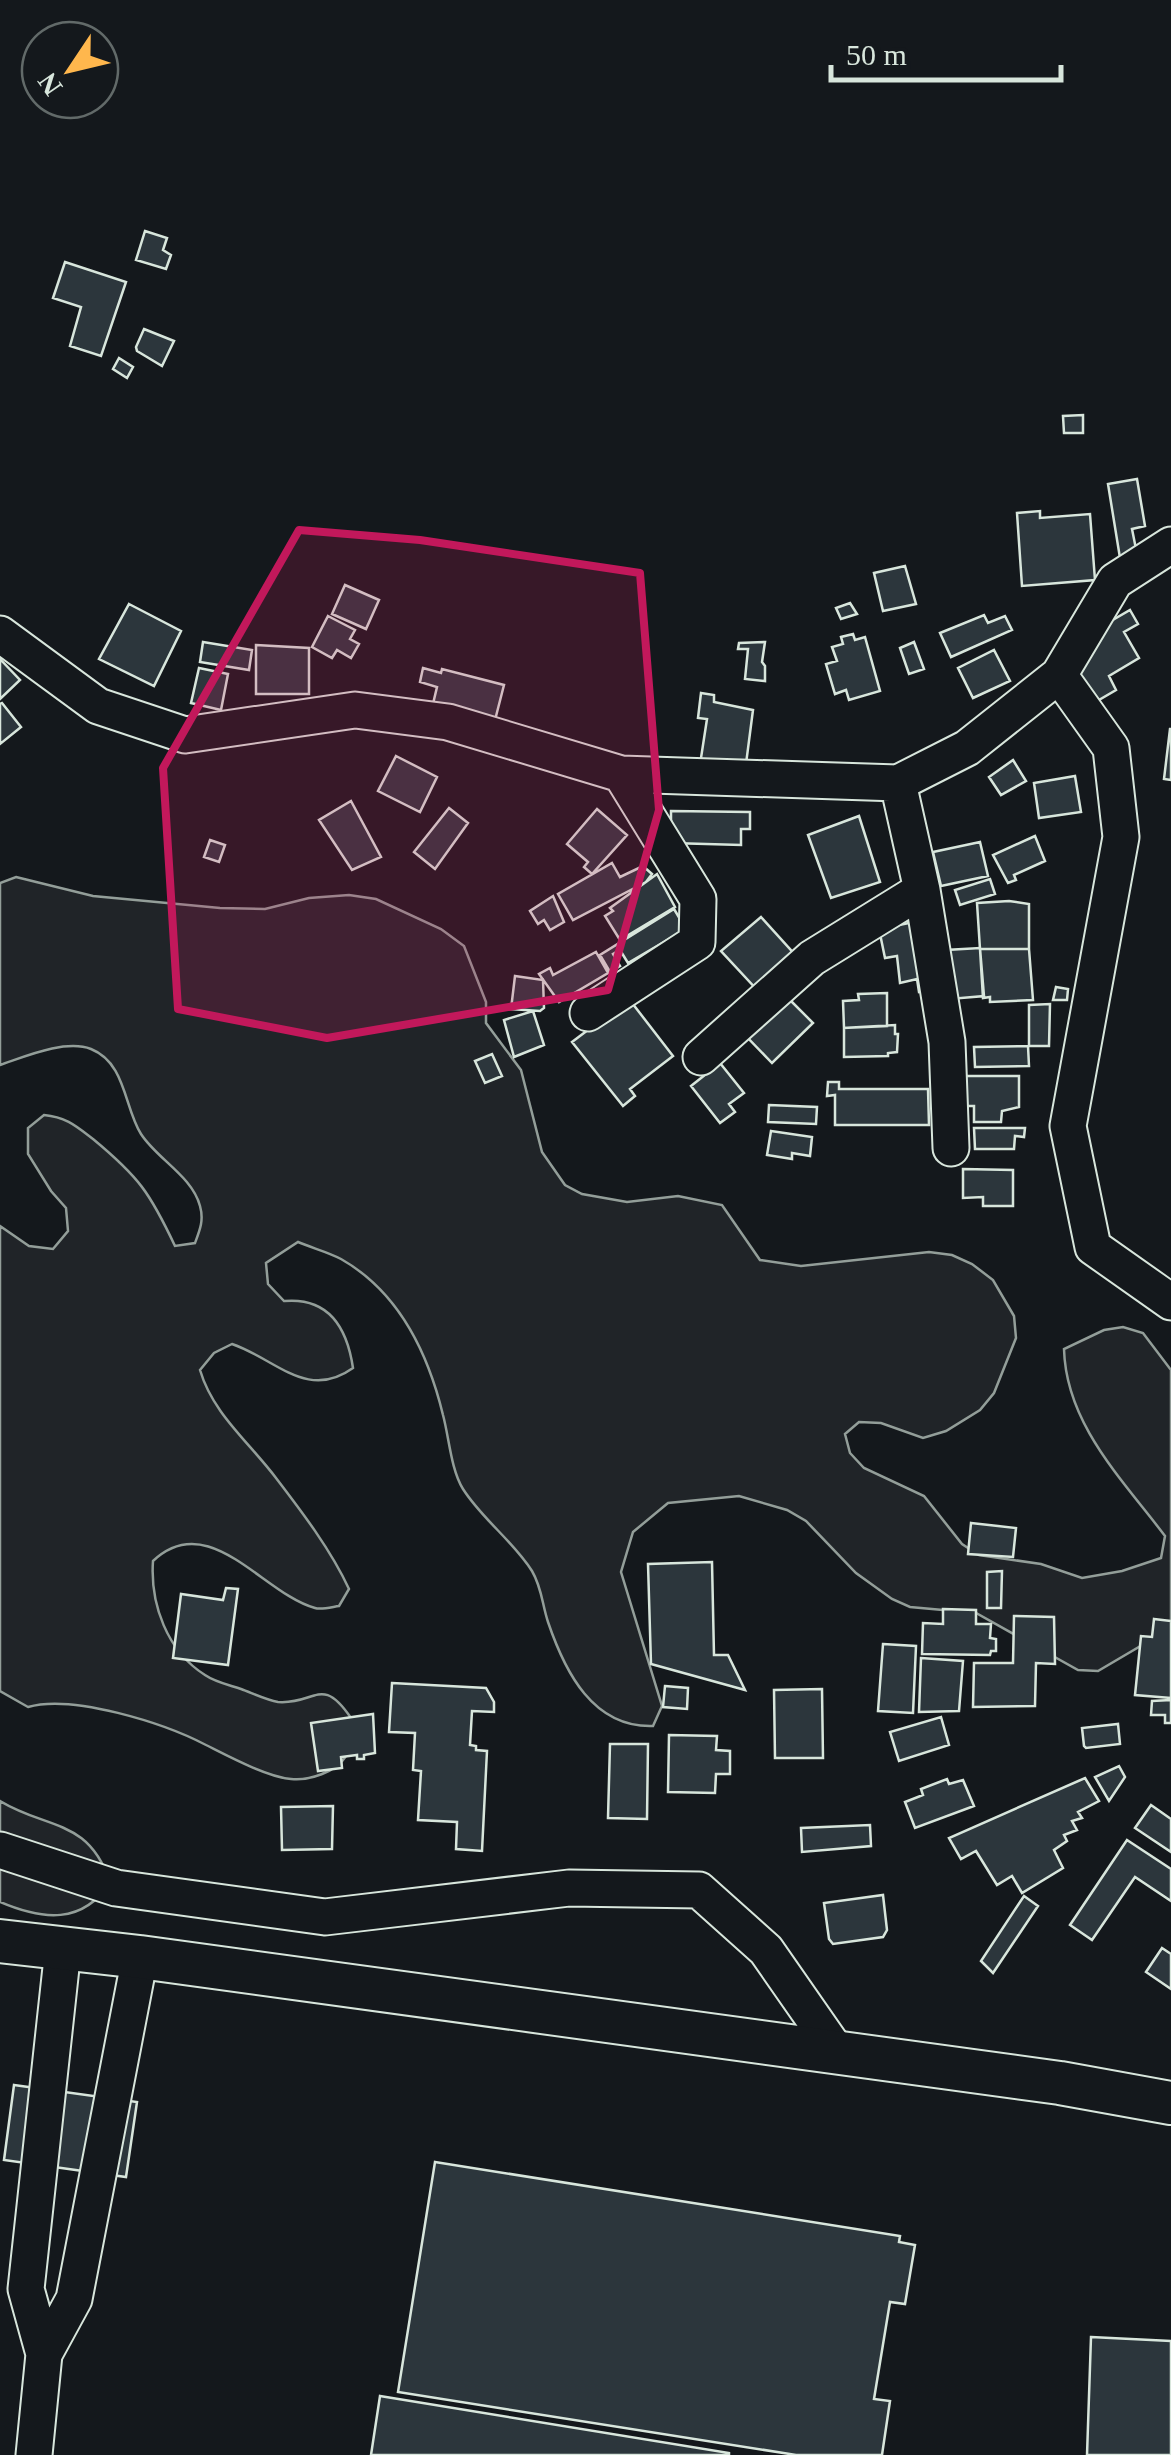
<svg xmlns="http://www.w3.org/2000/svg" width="1171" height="2455" font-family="Georgia,serif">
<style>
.green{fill:#202428;stroke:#939e99;stroke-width:2.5}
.building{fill:#2c363c;stroke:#d8e6dc;stroke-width:2.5}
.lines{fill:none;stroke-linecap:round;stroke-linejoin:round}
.minor-casing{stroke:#d8e6dc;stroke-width:39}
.major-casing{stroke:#d8e6dc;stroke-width:46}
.minor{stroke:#14181c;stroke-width:35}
.major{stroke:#14181c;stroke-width:42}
.marked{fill:#c2185b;fill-opacity:0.2;stroke:#c2185b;stroke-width:8;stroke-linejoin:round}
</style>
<rect width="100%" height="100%" fill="#14181c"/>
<path class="green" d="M16 877 93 896 220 908 265 909 309 898 349 895 376 899 441 929 464 946 486 1002V1023L521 1070 542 1152 565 1185 582 1194 627 1202 678 1196 722 1205 760 1260 801 1266 929 1252 952 1255 972 1264 993 1280 1014 1316 1016 1338 994 1393 980 1410 946 1431 923 1438 881 1423 859 1422 845 1434 850 1453 864 1468 924 1496 962 1544 979 1555 1041 1564 1082 1578 1122 1571 1161 1558 1165 1536C1122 1479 1066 1424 1064 1349L1104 1330 1123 1327 1143 1333 1171 1370V1628L1098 1671 1078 1670 976 1613 910 1607 892 1599 856 1573 806 1521 787 1510 739 1496 668 1503 633 1532 621 1572 662 1706 653 1726C593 1728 565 1672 548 1622 542 1604 542 1588 532 1571 513 1541 482 1519 463 1489 451 1470 449 1437 443 1415 428 1353 399 1292 341 1259 328 1252 312 1248 298 1242L266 1263 268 1284 284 1301C328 1297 347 1327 353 1368 307 1401 276 1359 232 1344L214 1353 200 1370C213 1414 249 1442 276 1478 302 1512 331 1550 349 1589L339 1606C332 1607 321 1610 315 1608 263 1594 209 1508 153 1561 150 1604 167 1651 205 1675 215 1682 229 1685 241 1689 252 1693 266 1700 278 1702 316 1705 321 1674 351 1718 350 1729 351 1747 346 1756 336 1772 309 1781 291 1779 267 1777 228 1756 206 1745 164 1723 72 1694 28 1707L0 1691V1226L29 1246 53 1249 68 1231 66 1208 51 1191 28 1154V1128L44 1115C66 1117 76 1126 93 1139 139 1177 150 1193 175 1246L195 1243C200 1230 204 1220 200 1206 192 1176 157 1159 141 1134 124 1107 126 1063 91 1049 65 1039 24 1057 0 1065V883Z
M0 1801C48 1830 88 1818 110 1882 83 1925 42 1920 0 1902Z"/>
<path class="building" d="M145 231 167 238 163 250 171 255 166 269 136 260Z
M65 262 126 282 101 356 70 346 81 307 53 298Z
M144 329 174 341 162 366 137 351 136 347Z
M119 358 133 367 127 378 113 369Z
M1083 415V433H1064L1063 416Z
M1137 479 1145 526 1132 529 1137 554 1120 558 1108 484Z
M1040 511V518L1090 514 1095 580 1022 586 1017 513Z
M905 566 916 604 883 611 874 573Z
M345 585 379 600 366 629 332 614Z
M850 603 857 614 841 619 836 608Z
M129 604 181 631 154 686 99 659Z
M1130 610 1138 624 1124 632 1139 658 1109 676 1116 690 1092 704 1067 653 1080 639Z
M984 615 988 623 1005 616 1012 630 951 657 940 633Z
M328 616 355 630 350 639 359 644 351 658 337 650 332 658 312 647Z
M853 634 855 640 865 637 880 691 849 700 846 690 835 694 826 664 837 661 832 647 843 644 841 637Z
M203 642 252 650 249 670 200 662Z
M765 642 762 662 765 666V681L745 679 748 649H738L739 643Z
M914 642 924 669 909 674 900 648Z
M256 645 309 648V694H256Z
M994 650 1010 681 973 698 958 668Z
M0 659 20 680 0 699Z
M199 668 228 674 221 710 191 703Z
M423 668 441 673 442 669 504 685 494 724 432 708 437 687 420 682Z
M701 693 714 695V702L753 710 746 764 699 771 707 719 698 718Z
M2 703 21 727 0 744V704Z
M1170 729H1171V780L1164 779Z
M396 756 437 777 420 812 378 791Z
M1013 760 1026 781 1001 795 989 777Z
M1075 776 1081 812 1039 818 1034 783Z
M351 801 381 857 352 870 319 820Z
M449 808 468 823 435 869 414 852Z
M597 809 627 835 592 874 584 867 588 862 567 844Z
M671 811 750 812V829H741V845L671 843Z
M859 816 880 882 831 898 808 835Z
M1035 836 1045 861 1014 875 1016 880 1008 883 993 855Z
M210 840 225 845 219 862 204 857Z
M980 842 988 876 941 886 933 852Z
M612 863 620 877 643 866 652 874 646 882 573 920 558 894Z
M657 874 675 907 620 940 605 916 613 911 610 908Z
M990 879 995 894 960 905 955 890Z
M553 896 564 922 550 930 544 920 538 924 530 911Z
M1009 901 1029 904V949H980L977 903Z
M674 909 686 929 628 963 620 950 613 954 620 966 610 972 600 955Z
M761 917 798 958 760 993 721 951Z
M914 922 928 990 919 992 917 979 900 983 897 956 885 958 879 929Z
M980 948 984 996 950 999 946 950Z
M980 949H1029L1033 1000 990 1002V997L983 998Z
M596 952 608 973 559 1002 539 974 550 968 553 975Z
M515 976 543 980 544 1008 540 1011 511 1009Z
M1056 987 1068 989 1067 1000H1053Z
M887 993V1026L844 1028 843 1001 859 1000 858 994Z
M785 995 813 1023 772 1063 745 1035Z
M629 999 673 1056 630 1089 635 1096 623 1106 572 1042Z
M1050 1004 1049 1046H1029V1005Z
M533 1011 544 1045 514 1057 504 1020Z
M895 1025V1034H898L897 1052 888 1053V1056L844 1057V1028Z
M1028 1046 1029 1066 975 1067 974 1047Z
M492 1054 502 1076 485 1083 475 1061Z
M720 1063 744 1093 729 1104 735 1112 720 1123 691 1086Z
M960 1076H1019V1107L1002 1111 1001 1122H974V1106H959Z
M828 1082H839V1089H928L929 1125H835V1095L827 1096Z
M769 1105 817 1107 816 1124 768 1122Z
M974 1128H1025L1024 1137 1015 1136 1014 1149H975Z
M771 1131 812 1137 810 1156 792 1153V1159L767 1155Z
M963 1169 1013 1170V1206H983V1197L963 1198Z
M971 1523 1016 1528 1013 1557 968 1554Z
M712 1562 714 1655H728L745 1690 651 1664 648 1564Z
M1002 1571 1001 1608H987V1572Z
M226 1588 238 1589 228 1665 173 1658 181 1594 223 1600Z
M943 1609 976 1610V1624H991L990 1638 996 1639V1651H991L990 1655 922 1654 923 1623 943 1624Z
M1014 1616 1054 1617 1055 1664 1036 1663 1035 1706 973 1707 974 1663H1013Z
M1154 1619 1171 1621V1698L1135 1695 1141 1636 1152 1637Z
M883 1644 916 1646 913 1713 878 1711Z
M921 1658 963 1661 959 1711 919 1712Z
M392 1683 486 1688 494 1702V1712L472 1711 470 1745 476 1746V1750L487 1751 482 1851 456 1849 457 1822 418 1820 421 1771 413 1770 415 1733 389 1732Z
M665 1686 688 1688 687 1709 663 1707Z
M822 1689 823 1758H775L774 1690Z
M1171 1700V1723H1165V1715H1151L1152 1701Z
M373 1714 375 1753 364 1755V1759H357V1755L341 1757 342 1768 318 1771 311 1723Z
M941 1717 949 1745 899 1761 890 1732Z
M1118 1724 1120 1744 1086 1748 1084 1746 1082 1728Z
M669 1735 717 1736 716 1750 730 1751V1774H716L715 1793 668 1792Z
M610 1744H648L647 1819 608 1818Z
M1119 1766 1125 1777 1109 1801 1095 1777Z
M1085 1778 1099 1801 1078 1812 1082 1818 1072 1821 1077 1830 1064 1835 1067 1841 1054 1850 1063 1868 1022 1893 1012 1876 997 1885 976 1851 961 1859 949 1838Z
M947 1779 949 1784 963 1780 974 1806 915 1828 905 1802 923 1795 921 1789Z
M1151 1805 1171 1819V1852L1135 1828Z
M333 1806 332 1849 282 1850 281 1807Z
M870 1825 871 1846 802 1852 801 1828Z
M1127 1840 1171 1869V1901L1135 1877 1092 1940 1070 1925Z
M883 1895 887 1930 883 1937 833 1944 829 1939 824 1903Z
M1024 1896 1038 1906 993 1973 981 1961Z
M1162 1948 1171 1954V1989L1146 1972Z
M14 2085 137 2102 126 2177 4 2160Z
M435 2162 900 2236 899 2242 915 2245 905 2304 890 2302 874 2399 890 2401 882 2455H796L398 2392Z
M1091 2337 1171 2341V2455H1087Z
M380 2396 729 2453V2455H371Z"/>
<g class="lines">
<defs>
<path id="minor" d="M0 634 98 706 185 735 355 710 448 722 621 774 898 783 967 748 1059 675 1115 581 1171 545
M1059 675 1111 748 1121 837 1068 1126 1093 1247 1171 1302
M898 783 922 890 947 1042 951 1148
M588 1013 697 942 698 899 621 774
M701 1057 812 958 922 890
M0 1850 116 1888 325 1917 569 1888 699 1890 766 1950 837 2052
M44 2354 74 2299 140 1957
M34 2455 44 2354 26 2289 63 1949"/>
<path id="major" d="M0 1941 140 1957 1060 2083 1171 2103"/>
</defs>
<use href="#minor" class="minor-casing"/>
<use href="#major" class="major-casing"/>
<use href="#minor" class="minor"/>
<use href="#major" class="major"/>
</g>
<path class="marked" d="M299 530 420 540 640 573 659 810 608 990 327 1038 178 1009 163 768Z"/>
<g transform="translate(70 70) rotate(235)"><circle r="48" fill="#14181c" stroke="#626a69" stroke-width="2.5"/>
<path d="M0-8L18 38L0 25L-18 38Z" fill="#ffb74d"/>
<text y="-15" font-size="28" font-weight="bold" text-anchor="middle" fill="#d8e6dc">N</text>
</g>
<path d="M831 65v15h230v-15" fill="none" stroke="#d8e6dc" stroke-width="5"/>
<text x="846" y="65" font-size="30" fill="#d8e6dc" stroke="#14181c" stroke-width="8" paint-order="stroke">50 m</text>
</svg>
